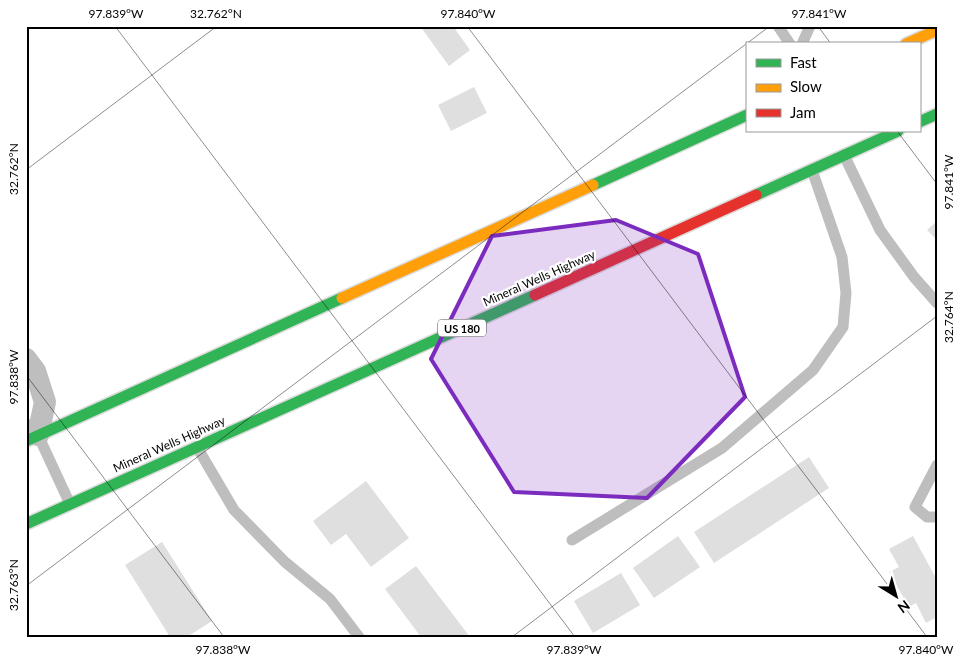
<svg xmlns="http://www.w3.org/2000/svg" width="963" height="663" font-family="Lato,sans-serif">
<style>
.building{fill:#dfdfdf}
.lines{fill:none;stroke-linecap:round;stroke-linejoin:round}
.fast-casing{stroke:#dbdbdb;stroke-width:14}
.slow-casing{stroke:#dbdbdb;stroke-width:14}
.jam-casing{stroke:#dbdbdb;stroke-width:14}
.lane{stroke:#bebebe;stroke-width:11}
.street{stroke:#bebebe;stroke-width:22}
.fast{stroke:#30b455;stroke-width:11}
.slow{stroke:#ff9f0a;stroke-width:11}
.jam{stroke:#e5322d;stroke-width:11}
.marked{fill:#7b2cbf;fill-opacity:0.2;stroke:#7b2cbf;stroke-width:4;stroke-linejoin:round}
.ticks{fill:none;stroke:#000;stroke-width:1;stroke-opacity:0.45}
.labels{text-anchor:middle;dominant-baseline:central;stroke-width:4.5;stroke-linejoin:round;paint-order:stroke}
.shield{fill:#fff;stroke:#4c4c4c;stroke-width:1}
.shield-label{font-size:11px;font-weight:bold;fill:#000}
.street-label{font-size:12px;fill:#000;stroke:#fff}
.neatline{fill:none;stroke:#000;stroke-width:2}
.ticks-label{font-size:12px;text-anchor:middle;fill:#000}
</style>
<rect width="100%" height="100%" fill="#fff"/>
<path class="building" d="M420 26H453L470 50 449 66Z
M474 87 487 113 451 131 438 105Z
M937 221V240L927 230Z
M809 457 829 488 714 563 694 532Z
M366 481 409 538 371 567 346 534 331 545 313 521Z
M678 536 700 567 654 598 633 568Z
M913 536 937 580V617L926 623 916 603 909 607 889 572 899 567 889 549Z
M162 542 212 621 187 637H170L125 565Z
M416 566 470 637H421L385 589Z
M621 573 640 605 593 633 574 601Z"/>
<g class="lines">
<defs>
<path id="fast" d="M919 122 937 114
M593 185 747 115
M756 195 898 131
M26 441 342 298
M26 524 535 295"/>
<path id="slow" d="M906 44 937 30
M342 298 593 185"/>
<path id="jam" d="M535 295 756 195"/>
</defs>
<use href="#fast" class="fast-casing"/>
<use href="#slow" class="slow-casing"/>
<use href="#jam" class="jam-casing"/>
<path class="lane" d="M778 26 790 44
M802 44 810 26
M844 155 880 230 914 277 937 303
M38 435 70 504
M197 447 234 510 285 562 330 599 359 637
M937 465 915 507 927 517H937
M572 540 722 448 813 370 843 327 846 293 842 257 812 170"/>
<path class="street" d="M26 359 35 371 45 402 38 435 27 430"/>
<use href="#fast" class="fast"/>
<use href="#slow" class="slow"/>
<use href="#jam" class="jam"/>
</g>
<path class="marked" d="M616 220 698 254 745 397 647 498 514 492 431 359 492 236Z"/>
<path class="ticks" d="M115 26 575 637M467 26 927 637M818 26 831 44M897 131 937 184M26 170 217 26M26 375 224 637M26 586 770 26M512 637 937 316"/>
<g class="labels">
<rect class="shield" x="438" y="319.5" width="48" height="17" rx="4"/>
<g class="shield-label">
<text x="462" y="328">US 180</text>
</g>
<g class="street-label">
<text transform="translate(539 278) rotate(-24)">Mineral Wells Highway</text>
<text transform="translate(169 444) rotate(-24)">Mineral Wells Highway</text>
</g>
</g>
<rect width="963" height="663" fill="none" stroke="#ffffff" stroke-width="55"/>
<rect x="746" y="42" width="175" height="90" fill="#ffffff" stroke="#999999"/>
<rect x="756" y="59" width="25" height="8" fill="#30b455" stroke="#999999"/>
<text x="790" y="68" font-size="15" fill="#000000">Fast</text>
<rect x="756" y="84" width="25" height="8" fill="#ff9f0a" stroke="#999999"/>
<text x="790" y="92" font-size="15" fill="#000000">Slow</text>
<rect x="756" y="109" width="25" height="8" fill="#e5322d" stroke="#999999"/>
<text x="790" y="118" font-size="15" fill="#000000">Jam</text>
<g transform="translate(896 596) rotate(143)" stroke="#ffffff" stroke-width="4" paint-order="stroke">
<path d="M0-4L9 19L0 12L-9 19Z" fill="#000000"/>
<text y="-8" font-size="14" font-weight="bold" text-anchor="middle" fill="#000000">N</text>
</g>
<rect x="28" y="28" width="908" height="608" class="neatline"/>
<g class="ticks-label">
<text x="116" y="18">97.839°W</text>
<text x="216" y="18">32.762°N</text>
<text x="468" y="18">97.840°W</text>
<text x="819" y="18">97.841°W</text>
<text transform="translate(14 169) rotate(-90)" y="4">32.762°N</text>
<text transform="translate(949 182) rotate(-90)" y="4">97.841°W</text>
<text transform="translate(949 317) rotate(-90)" y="4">32.764°N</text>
<text transform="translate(14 377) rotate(-90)" y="4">97.838°W</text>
<text transform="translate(14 585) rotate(-90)" y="4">32.763°N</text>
<text x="223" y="654">97.838°W</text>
<text x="574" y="654">97.839°W</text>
<text x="926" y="654">97.840°W</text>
</g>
</svg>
